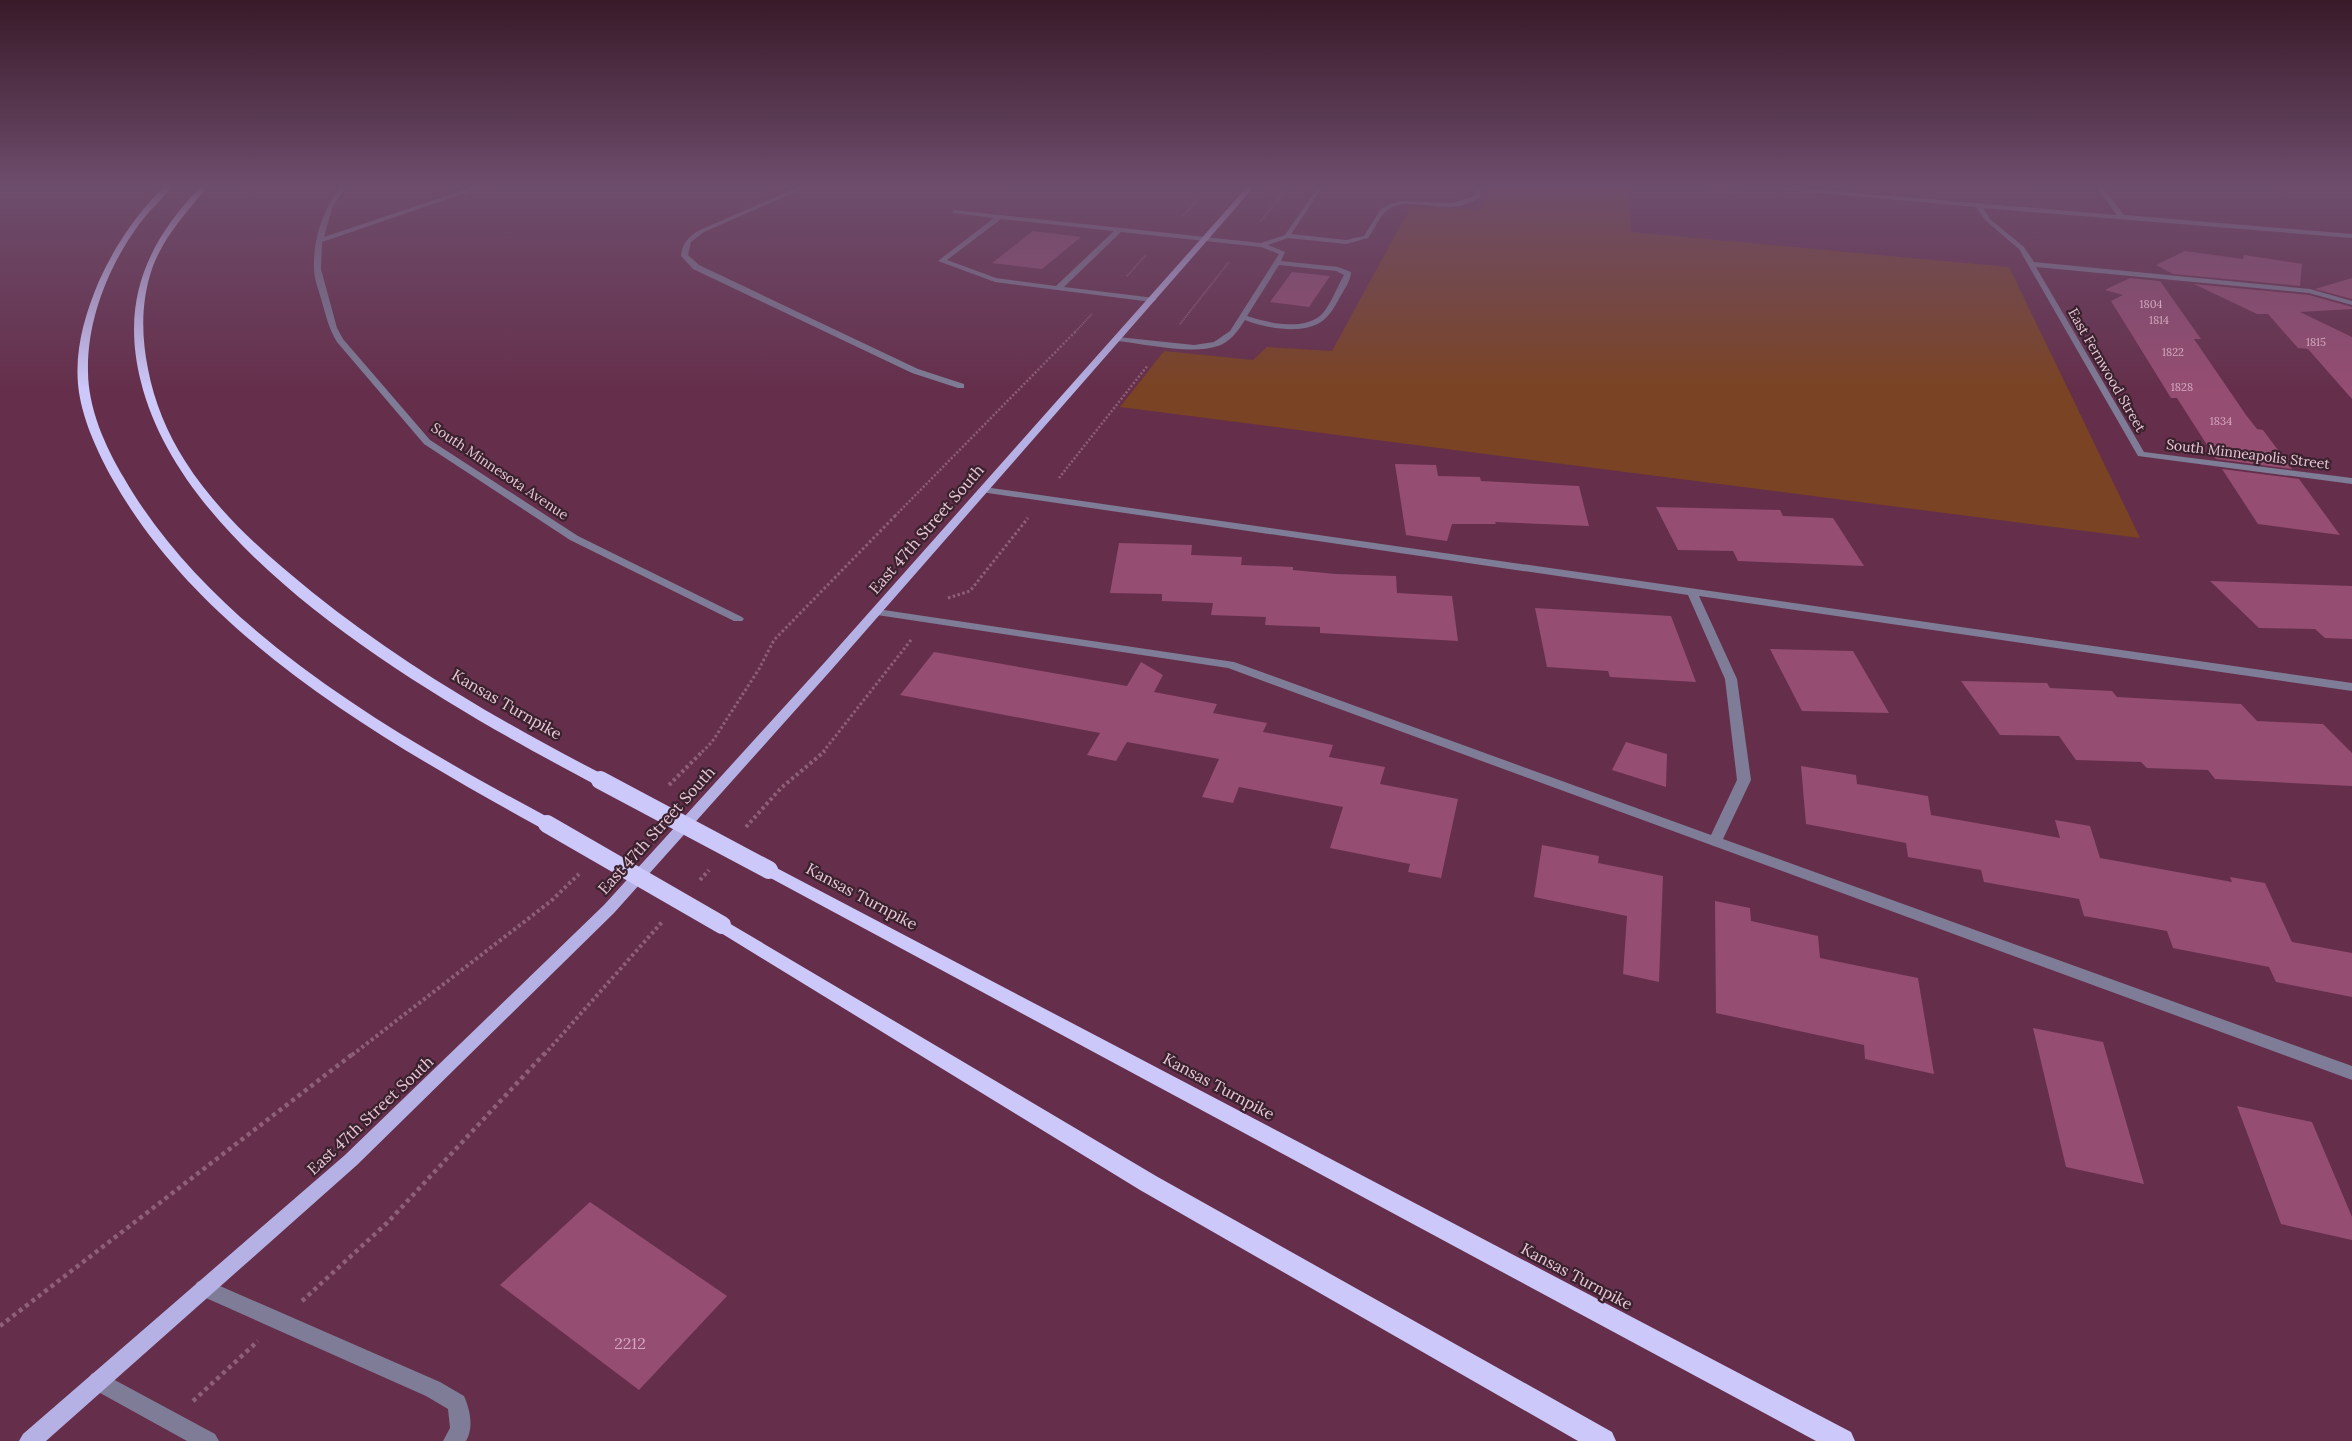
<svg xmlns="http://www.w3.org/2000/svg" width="2352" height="1441" font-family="Lora,serif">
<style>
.green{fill:#7a4323}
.building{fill:#954d72}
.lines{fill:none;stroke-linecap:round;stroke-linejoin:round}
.path-far4{stroke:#8e5f76;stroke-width:2;stroke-dasharray:1 1;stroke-linecap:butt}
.path-far3{stroke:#8e5f76;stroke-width:2.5;stroke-dasharray:2 2;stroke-linecap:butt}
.path-far2{stroke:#8e5f76;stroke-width:3;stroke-dasharray:2.5 2.5;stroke-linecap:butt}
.path-far1{stroke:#8e5f76;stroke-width:4;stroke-dasharray:3 3;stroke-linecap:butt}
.path{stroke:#8e5f76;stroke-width:4.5;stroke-dasharray:4 4;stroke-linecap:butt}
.minor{fill:#7e7c96;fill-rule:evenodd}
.major{fill:#b6b1e5;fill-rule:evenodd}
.highway{fill:#cdc8fa;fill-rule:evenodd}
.highway-bridge{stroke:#cdc8fa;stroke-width:18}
.labels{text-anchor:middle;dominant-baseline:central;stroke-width:4.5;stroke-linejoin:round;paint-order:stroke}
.far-number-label{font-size:11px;fill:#d4a8bd}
.far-street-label{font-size:14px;fill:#e9c7d6;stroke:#3a212e}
.street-label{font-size:16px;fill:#e9c7d6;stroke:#3a212e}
.near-number-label{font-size:16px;fill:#d4a8bd}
</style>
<rect width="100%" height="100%" fill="#652f4b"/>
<path class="green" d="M1491 187H1629L1631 232 2009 267 2140 538 1120 407 1164 351 1253 360 1267 347 1332 351 1411 206 1482 210Z"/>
<path class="building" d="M1033 231 1081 237 1042 269 992 263Z
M2185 251 2243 259 2244 255 2302 264 2300 286 2173 274 2156 265Z
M1292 272 1330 276 1309 307 1270 302Z
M2130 278 2160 281 2201 339H2194L2246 415 2257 429 2263 430 2292 469 2216 459 2177 398H2171L2111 301 2123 295 2105 290Z
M2352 278V299L2315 289Z
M2194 284 2309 295 2352 307V309L2300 312 2352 337V399L2308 349 2298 348 2268 314H2257Z
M1395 464 1436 465 1438 476 1480 477 1481 481 1579 486 1589 526 1495 522 1496 524H1452L1447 541 1406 535Z
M2222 469 2299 479 2340 535 2258 524Z
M1656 507 1780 510 1783 516 1833 518 1864 566 1738 561 1733 551 1678 550Z
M1119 543 1192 545 1191 555 1242 557 1241 565 1293 567V570L1336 574 1396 576 1397 593 1452 596 1458 641 1320 633V627L1265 625 1266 617 1211 615 1213 603 1162 601V594L1110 593Z
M2210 581 2352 586V639L2325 638 2315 629 2259 628Z
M1535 608 1671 616 1696 682 1610 677 1608 671 1547 667Z
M1770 649 1853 651 1889 713 1802 711Z
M934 652 1127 686 1141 662 1163 675 1154 692 1217 704 1213 713 1267 723 1263 732 1333 745 1329 757 1385 767 1380 784 1458 799 1441 878 1408 872 1410 864 1330 848 1343 807 1239 787 1233 803 1202 797 1219 759 1127 742 1116 761 1087 755 1100 733 900 695Z
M1961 681 2047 683 2050 688 2112 691 2117 697 2241 704 2257 721 2323 724 2352 753V786L2215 779 2208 770 2147 768 2141 762 2076 760 2059 736 2000 735Z
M1626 742 1667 754 1666 787 1612 770Z
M1801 766 1856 775 1857 784 1928 796 1931 815 2060 838 2055 820 2090 826 2100 858 2232 882 2230 877 2265 883 2292 942 2352 953V997L2276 982 2269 967 2173 948 2167 931 2084 916 2079 899 1984 882 1981 870 1908 857 1906 843 1806 824Z
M1542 845 1599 856 1598 863 1663 876 1659 982 1623 974 1627 916 1534 897Z
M1715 901 1750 908 1751 921 1818 936 1820 958 1918 978 1934 1074 1865 1059 1864 1045 1716 1013Z
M2033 1028 2103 1042 2144 1184 2066 1167Z
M2237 1106 2312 1122 2352 1217V1240L2281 1224Z
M590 1202 727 1296 639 1390 500 1285Z"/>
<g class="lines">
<path class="path-far4" d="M1664 187 1739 193
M1183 216 1209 187
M1260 222 1288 187
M1127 276 1146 255
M1180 324 1229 262
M1075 332 1092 314"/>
<path class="path-far3" d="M1059 478 1148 365
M895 516 1076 331"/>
<path class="path-far2" d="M948 598 970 591 1028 518
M702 752 712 742 759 669 774 640 896 515
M823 752 911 640"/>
<path class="path-far1" d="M669 785 703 751
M746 827 781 788 825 751
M700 880 709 870
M352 1055 551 901 579 874
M544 1055 662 922"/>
<path class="path" d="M302 1301 387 1223 545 1053
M0 1326 354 1053
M193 1401 258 1341"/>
<path class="minor" d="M340 187H346L333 206 324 237 473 187H483L322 242 321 269 337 328 343 339 430 440 578 536 742 617 744 619 742 621H734L570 540 424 444 337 342C329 329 326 316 322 302 319 291 314 279 314 268 313 238 323 211 340 187Z
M798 187H807L704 232 691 242 688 255 699 265 918 369 964 384V388H958L912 373 693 269 681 256C682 243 689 236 700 230Z
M1318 187H1326L1319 192 1291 234 1346 240 1364 236 1381 209 1390 204 1402 201 1453 203 1474 196 1476 187H1482L1479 198C1471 203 1463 206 1453 207 1433 209 1401 196 1385 212 1378 219 1374 230 1368 238L1346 244 1288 238 1268 245 1285 252 1281 261 1338 267 1351 272C1351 280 1344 290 1340 297 1335 306 1330 316 1321 322 1301 335 1266 328 1245 320 1238 331 1230 342 1218 346 1191 355 1146 344 1118 341L1114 339 1118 337 1194 345 1214 342 1230 331 1279 254 1261 247 1121 232 1064 287 1155 298 1156 300 1152 302 995 282 938 261 994 218 952 213 954 210 1261 243 1285 235ZM1001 219 1114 231 1056 286 996 278 947 260ZM1279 265 1336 271 1344 275C1337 287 1332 302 1323 313 1306 332 1268 323 1247 316Z
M1754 187H1783L2117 215 2096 187H2102L2124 215 2352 234V238L1983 208 1990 219 2024 247 2034 262 2310 289 2352 301V305L2309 293 2036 267 2144 452 2352 478V484L2138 456 2019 249 1986 221 1976 207Z
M984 487 2352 683V691L1699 596 1737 679 1751 780 1723 839 2352 1066V1080L1228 668 877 615 871 612 877 609 1234 662 1711 835 1737 780 1725 679 1688 595 981 492V488Z
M204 1279 440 1382 464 1396C470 1409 474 1428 466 1441H443L450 1428 448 1409 426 1396 197 1294 194 1288 197 1282Z
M98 1371 215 1434 219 1441H187L91 1388 88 1381 91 1374Z"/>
<path class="major" d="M1247 187H1254L833 668 614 913 357 1165 46 1441H19L23 1434 345 1155 604 905 825 662Z"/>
<path class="highway" d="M164 187H172C162 199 150 210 140 223 109 265 87 319 88 371 88 408 105 446 124 478 214 634 399 737 553 820L555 824 553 828H541C386 742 203 639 113 480 97 451 81 417 78 384 75 348 85 314 99 281 115 246 136 214 164 187Z
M200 187H207C187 212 165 235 153 266 141 299 141 335 148 369 154 401 167 433 185 461 218 513 265 554 312 592 403 665 503 723 606 776L608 780 606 784H594C442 703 185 560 141 382 121 303 145 245 200 187Z
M769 864 1851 1432 1855 1441H1816L763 874 760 870 763 866Z
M722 919 1156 1176 1612 1432 1616 1441H1578L1140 1190 716 930 713 925 716 920Z"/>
<path class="highway-bridge" d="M600 780 769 870
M547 824 722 925"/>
</g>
<linearGradient id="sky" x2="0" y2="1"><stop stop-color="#381a29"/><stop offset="0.48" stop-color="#6d4d6c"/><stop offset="1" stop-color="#6d4d6c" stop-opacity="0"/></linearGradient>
<rect width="2352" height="389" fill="url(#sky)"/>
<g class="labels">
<g class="far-number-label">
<text x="2151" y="304">1804</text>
<text x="2159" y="320">1814</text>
<text x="2316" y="342">1815</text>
<text x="2173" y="352">1822</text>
<text x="2182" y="387">1828</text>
<text x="2221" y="421">1834</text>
</g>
<g class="far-street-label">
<text transform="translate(2107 370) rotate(60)">East Fernwood Street</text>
<text transform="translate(2248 454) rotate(7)">South Minneapolis Street</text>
<text transform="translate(500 471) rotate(34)">South Minnesota Avenue</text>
</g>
<g class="street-label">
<text transform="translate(926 529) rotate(-49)">East 47th Street South</text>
<text transform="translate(507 704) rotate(30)">Kansas Turnpike</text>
<text transform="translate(656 830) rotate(-48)">East 47th Street South</text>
<text transform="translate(862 896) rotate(28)">Kansas Turnpike</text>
<text transform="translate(1219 1086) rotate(28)">Kansas Turnpike</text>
<text transform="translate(370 1115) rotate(-43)">East 47th Street South</text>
<text transform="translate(1577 1276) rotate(28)">Kansas Turnpike</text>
</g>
<g class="near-number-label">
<text x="630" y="1343">2212</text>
</g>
</g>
</svg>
